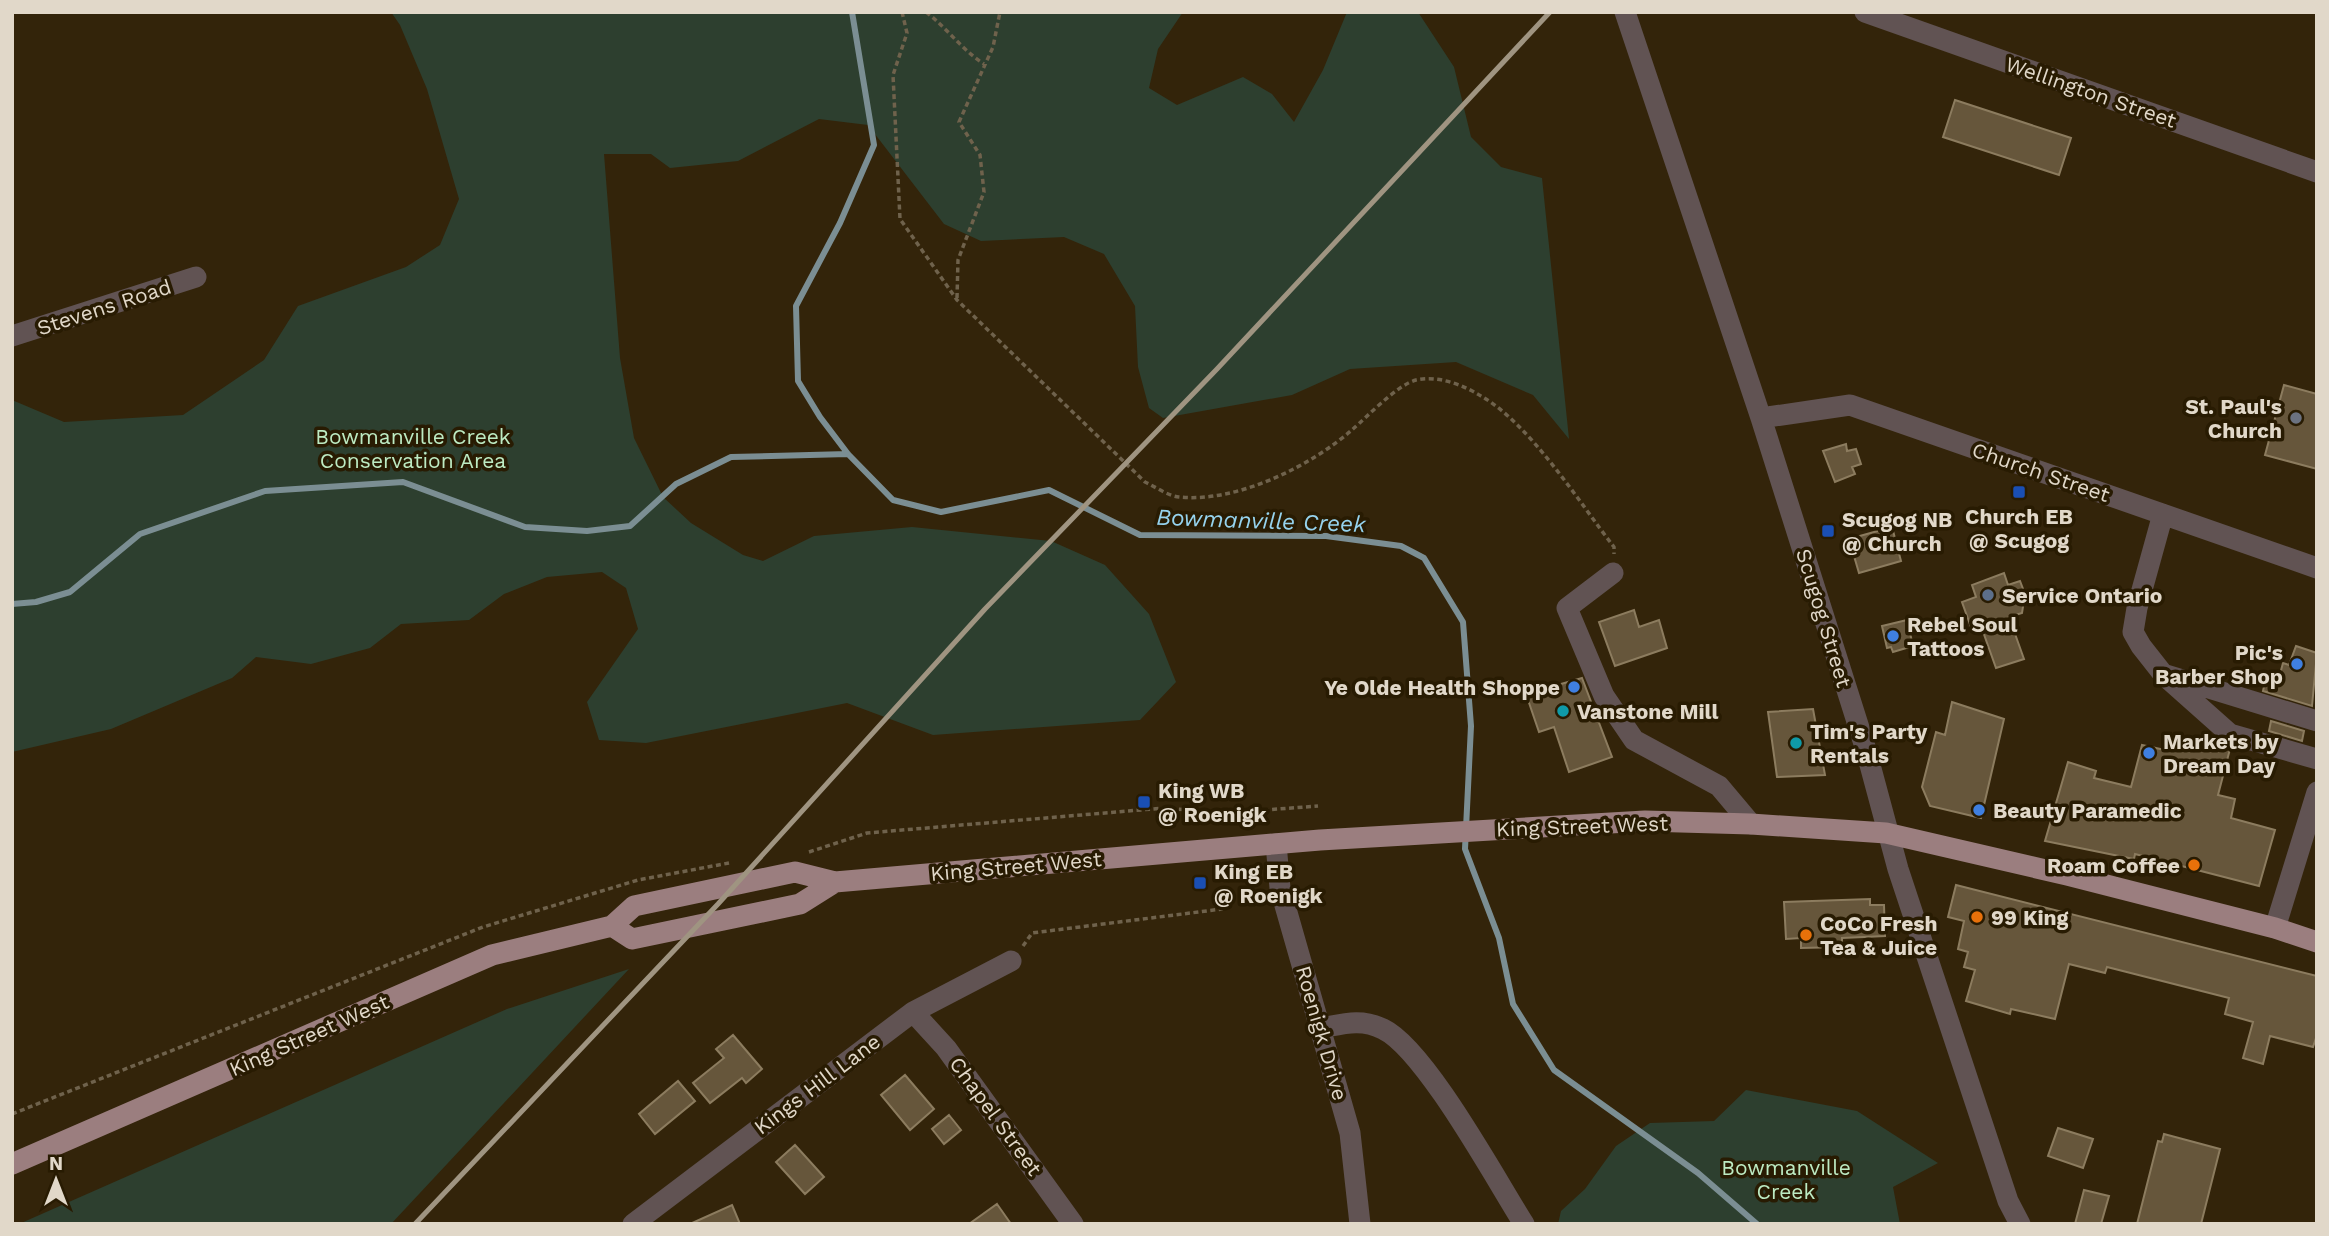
<svg xmlns="http://www.w3.org/2000/svg" width="2329" height="1236" font-family="'Work Sans',sans-serif">
<style>
.green{fill:#2d3f2f}
.lines{fill:none;stroke-linecap:round;stroke-linejoin:round}
.stream{stroke:#7b8e93;stroke-width:6}
.building{fill:#66563b;stroke:#8c7c5f;stroke-width:2}
.path{stroke:#6f624c;stroke-width:3.5;stroke-dasharray:5 3.5;stroke-linecap:butt}
.minor{stroke:#615353;stroke-width:21}
.major{stroke:#9b7e7f;stroke-width:21}
.rail{stroke:#9f9481;stroke-width:5}
.worship-dot{fill:#6b7280;stroke:#281b02;stroke-width:2.5}
.transit-dot{fill:#1a4fb4;stroke:#281b02;stroke-width:2.5}
.service-dot{fill:#5c6f8a;stroke:#281b02;stroke-width:2.5}
.shop-dot{fill:#3f7fe0;stroke:#281b02;stroke-width:2.5}
.culture-dot{fill:#0f9aa8;stroke:#281b02;stroke-width:2.5}
.food-dot{fill:#e8710a;stroke:#281b02;stroke-width:2.5}
.labels{text-anchor:middle;dominant-baseline:central;stroke-width:7;stroke-linejoin:round;paint-order:stroke}
.street-label{font-size:21px;fill:#e1d8c9;stroke:#281b02}
.poi-label{font-size:21px;font-weight:bold;fill:#e1d8c9;stroke:#281b02;text-anchor:start}
.park-label{font-size:21px;fill:#bdebc3;stroke:#281b02}
.water-label{font-size:23px;font-style:italic;fill:#96d3ee;stroke:#281b02}
</style>
<rect width="100%" height="100%" fill="#33240a"/>
<path class="green" d="M391 12H1183L1158 49 1149 88 1177 105 1243 77 1272 94 1294 122 1323 70 1347 12H1418L1454 67 1471 137 1501 167 1542 178 1569 439 1533 395 1456 362 1350 369 1292 395 1163 418 1149 408 1138 367 1135 306 1104 254 1064 237 981 241 944 224 868 125 819 119 738 161 670 168 651 154H604L620 358 634 438 663 497 691 523 743 555 763 561 814 536 912 527 1051 541 1105 565 1149 614 1176 682 1140 720 933 735 847 703 646 743 599 740 587 702 638 629 626 588 602 572 547 577 504 594 469 620 401 624 370 648 311 664 256 657 232 678 111 729 12 752V400L64 422 183 415 264 360 298 306 406 267 440 245 459 199 427 89 400 25Z
M629 969 391 1224H19L507 1009Z
M1746 1090 1857 1111 1938 1163 1893 1187 1900 1224H1558L1561 1211 1585 1189 1616 1146 1650 1123 1714 1121Z"/>
<g class="lines">
<path class="stream" d="M852 12 874 145 840 223 796 306 798 381 820 417 848 454 893 500 941 512 1049 490 1140 535 1326 536 1401 546 1424 558 1463 622 1471 726 1465 849 1499 938 1513 1004 1554 1070 1698 1173 1757 1224
M12 604 36 602 70 592 140 534 265 491 403 482 525 527 587 531 630 526 676 484 731 457 848 454"/>
</g>
<path class="building" d="M1955 100 2071 138 2059 175 1943 137Z
M2284 385 2317 394V469L2265 455Z
M1846 444 1847 451 1856 449 1861 464 1852 467 1855 474 1835 482 1823 451Z
M1892 527 1901 561 1859 573 1849 539Z
M2004 573 2008 585 2020 581 2025 594 2022 613 2009 617 2024 659 1996 668 1981 626 1972 630 1962 602 1976 597 1972 585Z
M1634 610 1639 627 1659 620 1667 648 1615 666 1599 622Z
M1907 620 1913 646 1893 652 1891 647 1887 648 1882 626Z
M2296 646 2317 653 2312 706 2263 691 2265 682 2277 685 2283 663 2289 665Z
M1582 678 1612 757 1569 772 1554 727 1539 732 1526 694Z
M1952 702 2004 719 1981 818 1930 806 1922 787 1936 732 1945 735Z
M1813 709 1825 775 1777 777 1768 712Z
M2271 721 2304 731 2302 741 2269 731Z
M2169 734 2230 749 2218 795 2235 799 2231 818 2275 830 2259 886 2135 854 2134 859 2045 841 2068 762 2096 771 2094 778 2131 787 2142 745 2165 750Z
M1956 885 2317 976V1035L2313 1047 2270 1036 2263 1064 2243 1058 2253 1022 2225 1014 2229 998 2107 967 2105 973 2069 964 2055 1019 2011 1009 2010 1014 1966 1001 1975 970 1964 967 1968 952 1958 949 1964 921 1948 917Z
M1870 899V905H1884L1885 936 1842 938V947L1801 948V938L1786 939 1784 902Z
M733 1035 762 1069 746 1083 742 1078 710 1103 693 1083 724 1058 716 1049Z
M905 1075 934 1109 910 1130 881 1095Z
M678 1081 695 1101 655 1134 639 1114Z
M949 1115 961 1130 944 1144 932 1129Z
M2058 1128 2093 1139 2083 1168 2048 1156Z
M2164 1134 2220 1149 2201 1224H2137L2158 1141 2162 1142Z
M795 1145 824 1177 805 1194 776 1162Z
M2084 1190 2109 1196 2101 1224H2075Z
M997 1204 1011 1224H969Z
M732 1205 740 1224H690Z"/>
<g class="lines">
<path class="path" d="M902 12 907 33 893 75 900 219 957 300 1145 482C1156 487 1168 496 1179 497 1237 503 1311 466 1353 429 1368 416 1397 385 1416 380 1438 375 1463 385 1481 396 1530 424 1579 502 1614 547V554
M926 12C947 28 961 49 984 64
M957 298 958 260 984 192 980 155 959 122 993 47 1000 12
M809 852 867 833 1164 808 1226 813 1318 806
M1023 946 1032 933 1222 909 1228 893
M12 1114 483 927 638 880 729 863"/>
<path class="minor" d="M1625 12 1761 418 1866 750 1898 869 2008 1201 2020 1224
M1865 12 2317 172
M12 336 196 277
M1761 418 1850 405 2317 568
M2163 514 2137 608 2133 632 2141 646 2163 674 2317 721
M1613 573 1567 608 1604 696 1634 740 1719 786 1751 824
M2167 678 2230 734 2317 759
M1276 844 1280 888 1350 1133 1360 1224
M2275 928 2317 792
M913 1012 946 1048 1073 1224
M1321 1028C1343 1024 1361 1018 1383 1029 1425 1049 1496 1180 1524 1224
M633 1224 913 1012 1011 961"/>
<path class="major" d="M612 926 632 939 800 904 835 882
M12 1164 492 955 612 926 634 906 795 872 835 882 1320 840 1645 821 1751 824 1886 833 2067 875 2275 928 2317 942"/>
<path class="rail" d="M415 1224 718 904 985 609 1217 369 1550 12"/>
</g>
<circle class="worship-dot" cx="2296" cy="418" r="7"/>
<g class="transit-dot">
<rect x="2012" y="485" width="14" height="14" rx="3.5"/>
<rect x="1821" y="524" width="14" height="14" rx="3.5"/>
<rect x="1137" y="795" width="14" height="14" rx="3.5"/>
<rect x="1193" y="876" width="14" height="14" rx="3.5"/>
</g>
<circle class="service-dot" cx="1988" cy="595" r="7"/>
<g class="shop-dot">
<circle cx="1893" cy="636" r="7"/>
<circle cx="2297" cy="664" r="7"/>
<circle cx="1574" cy="687" r="7"/>
<circle cx="2149" cy="753" r="7"/>
<circle cx="1979" cy="810" r="7"/>
</g>
<g class="culture-dot">
<circle cx="1563" cy="711" r="7"/>
<circle cx="1796" cy="743" r="7"/>
</g>
<g class="food-dot">
<circle cx="2194" cy="865" r="7"/>
<circle cx="1977" cy="917" r="7"/>
<circle cx="1806" cy="935" r="7"/>
</g>
<g class="labels">
<g class="street-label">
<text transform="translate(2091 92) rotate(19)">Wellington Street</text>
<text transform="translate(104 307) rotate(-18)">Stevens Road</text>
<text transform="translate(2041 472) rotate(19)">Church Street</text>
<text transform="translate(1824 618) rotate(73)">Scugog Street</text>
<text transform="translate(1582 826) rotate(-2)">King Street West</text>
<text transform="translate(1016 866) rotate(-5)">King Street West</text>
<text transform="translate(1322 1033) rotate(74)">Roenigk Drive</text>
<text transform="translate(309 1035) rotate(-24)">King Street West</text>
<text transform="translate(817 1084) rotate(-37)">Kings Hill Lane</text>
<text transform="translate(996 1116) rotate(54)">Chapel Street</text>
</g>
<g class="poi-label">
<text x="2282" y="406" text-anchor="end">St. Paul's<tspan x="2282" dy="24">Church</tspan></text>
<text x="2019" y="516" text-anchor="middle">Church EB<tspan x="2019" dy="24">@ Scugog</tspan></text>
<text x="1842" y="519">Scugog NB<tspan x="1842" dy="24">@ Church</tspan></text>
<text x="2002" y="595">Service Ontario</text>
<text x="1907" y="624">Rebel Soul<tspan x="1907" dy="24">Tattoos</tspan></text>
<text x="2283" y="652" text-anchor="end">Pic's<tspan x="2283" dy="24">Barber Shop</tspan></text>
<text x="1560" y="687" text-anchor="end">Ye Olde Health Shoppe</text>
<text x="1577" y="711">Vanstone Mill</text>
<text x="1810" y="731">Tim's Party<tspan x="1810" dy="24">Rentals</tspan></text>
<text x="2163" y="741">Markets by<tspan x="2163" dy="24">Dream Day</tspan></text>
<text x="1158" y="790">King WB<tspan x="1158" dy="24">@ Roenigk</tspan></text>
<text x="1993" y="810">Beauty Paramedic</text>
<text x="2180" y="865" text-anchor="end">Roam Coffee</text>
<text x="1214" y="871">King EB<tspan x="1214" dy="24">@ Roenigk</tspan></text>
<text x="1991" y="917">99 King</text>
<text x="1820" y="923">CoCo Fresh<tspan x="1820" dy="24">Tea &amp; Juice</tspan></text>
</g>
<g class="park-label">
<text x="413" y="436">Bowmanville Creek<tspan x="413" dy="24">Conservation Area</tspan></text>
<text x="1786" y="1167">Bowmanville<tspan x="1786" dy="24">Creek</tspan></text>
</g>
<g class="water-label">
<text transform="translate(1261 521) rotate(2)">Bowmanville Creek</text>
</g>
</g>
<rect width="2329" height="1236" fill="none" stroke="#e1d8c9" stroke-width="28"/>
<g transform="translate(56 1180)" stroke="#281b02" stroke-width="5" paint-order="stroke">
<path d="M0-5L12 26L0 18L-12 26Z" fill="#e1d8c9"/>
<text y="-10" font-size="19" font-weight="bold" text-anchor="middle" fill="#e1d8c9">N</text>
</g>
</svg>
